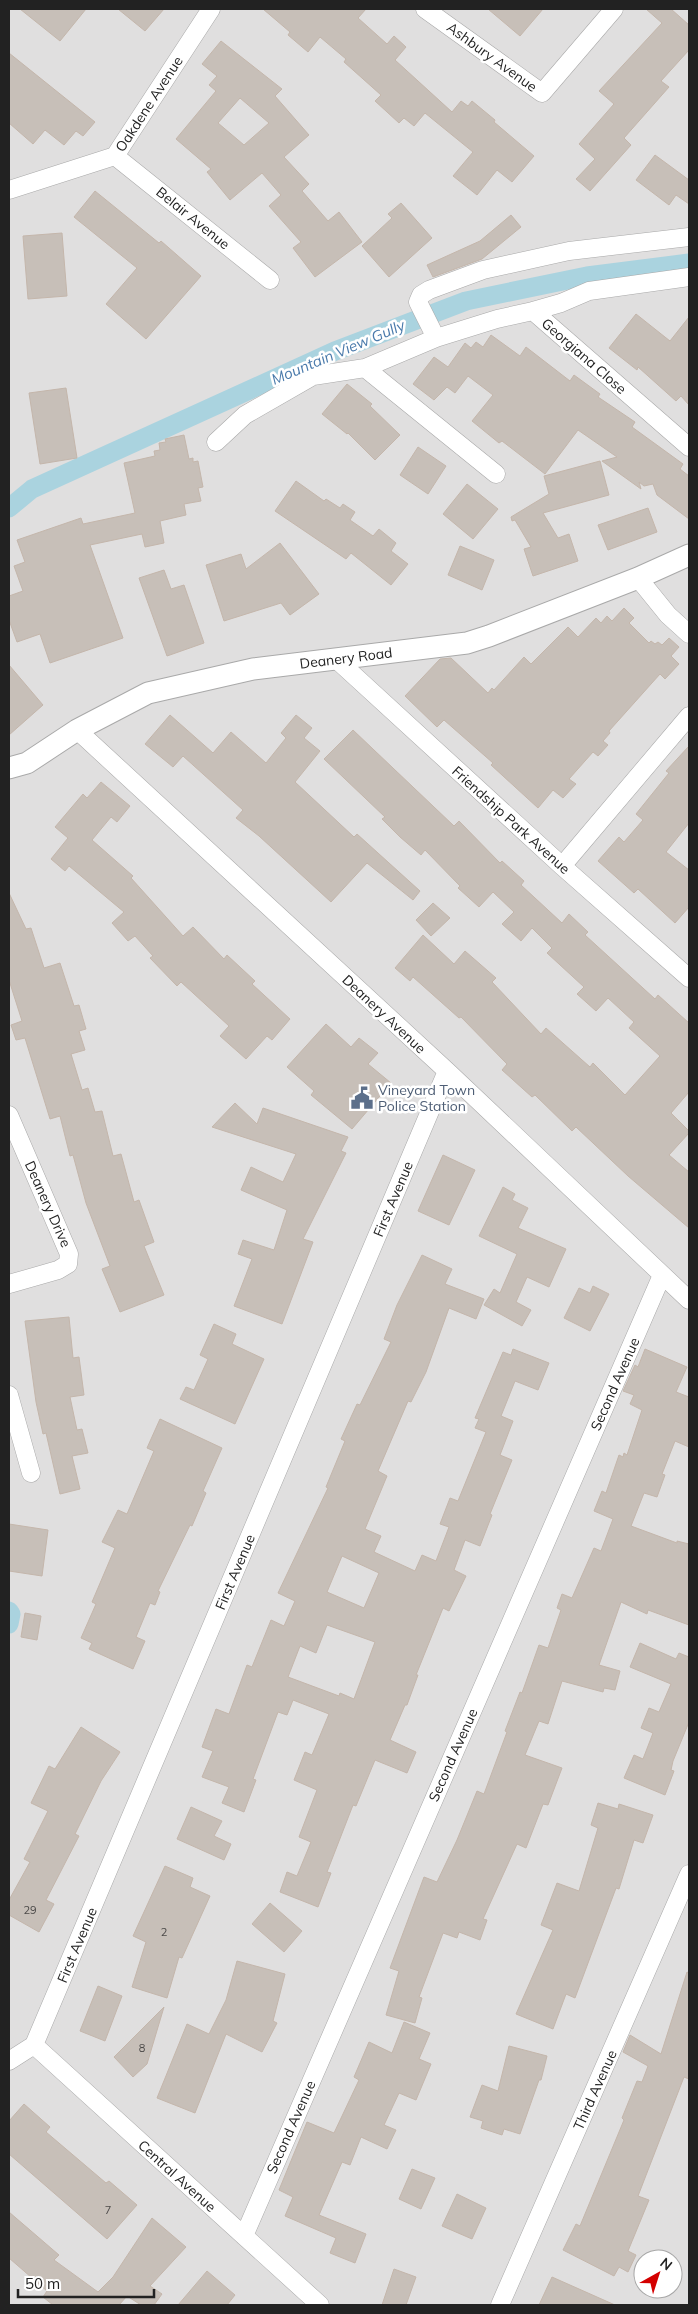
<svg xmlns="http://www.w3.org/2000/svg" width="698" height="2314" font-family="Mulish,sans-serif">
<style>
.residential{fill:#e0dfdf;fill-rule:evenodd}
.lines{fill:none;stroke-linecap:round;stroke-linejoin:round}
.canal{stroke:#aad3df;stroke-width:19}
.building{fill:#c7bfb8;stroke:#c4b6ab;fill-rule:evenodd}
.minor-casing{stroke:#a9a9a9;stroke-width:19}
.tertiary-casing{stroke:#a9a9a9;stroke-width:23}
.minor{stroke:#fff;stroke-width:18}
.tertiary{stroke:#fff;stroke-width:21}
.labels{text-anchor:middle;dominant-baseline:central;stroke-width:5;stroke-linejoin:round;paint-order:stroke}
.number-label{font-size:11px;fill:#4b4948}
.street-label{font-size:14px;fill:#222;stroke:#fff}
.service-label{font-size:14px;fill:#4e5e75;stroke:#fff;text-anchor:start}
.water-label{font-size:15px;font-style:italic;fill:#4a7aab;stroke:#fff}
</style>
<rect width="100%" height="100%" fill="#f2efe9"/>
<path class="residential" d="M9 9H689V2305H9ZM643 2259H673V2289H643Z"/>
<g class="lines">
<path class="canal" d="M9 508 32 489 335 351 466 301 587 276 689 263
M9 1611 11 1614 9 1624"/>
</g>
<path class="building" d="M20 9H86L60 41Z
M118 9H164L145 31Z
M263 9H366L358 18 387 44 394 36 406 47 395 60 452 112 461 101 468 106 472 101 495 120 494 122 534 156 512 182 497 170 477 195 453 176 473 152 425 113 414 126 404 118 399 123 375 101 381 95 344 62 346 59 320 37 308 52 288 35 290 32Z
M488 9H543L520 36Z
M646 9H671L689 25V50L661 81 669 87 624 138 631 145 590 191 576 179 595 159 579 144 614 104 599 91 662 23Z
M221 41 282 89 275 96 309 135 284 157 309 184 302 191 328 221 339 212 362 242 315 277 293 248 301 242 269 206 281 195 262 173 230 200 207 172 211 169 176 139 216 91 209 85 217 76 202 64ZM240 98 269 123 244 145 218 123Z
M9 53 95 122 83 136 76 131 64 145 45 130 33 144 9 123Z
M655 155 689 180V204L676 195 669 205 636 180Z
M95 191 159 243 161 241 201 276 146 339 106 304 137 268 74 217Z
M401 203 432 238 389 277 362 246 392 218 388 214Z
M511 215 521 227 482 259 433 277 427 265 480 241Z
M62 233 67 296 28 299 23 236Z
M636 314 670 341 689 317V405L681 396 676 401 638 367 637 370 609 348Z
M491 335 520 356 526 347 570 381 574 375 600 394 598 397 635 422 632 427 683 464 680 469 689 476V519L657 495 653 484 644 486 639 482 641 489 602 461 617 457 578 430 545 474 502 441 499 443 472 421 493 395 468 376 455 393 447 387 434 400 413 384 434 357 448 367 465 343 471 348 476 342 483 347Z
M347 384 372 404 370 406 400 435 375 460 348 433 347 434 322 414Z
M66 388 77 458 40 464 29 393Z
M184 435 189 459 193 458V462L198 461 203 487 198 488 201 501 184 504 186 515 160 521 164 543 145 547 142 534 90 545 123 638 50 663 40 634 17 642 9 620V596L23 591 14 566 25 562 17 540 81 518 83 524 135 513 124 463 155 456 154 451 160 450 159 443 166 442 165 439Z
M418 447 446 466 428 494 400 475Z
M600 461 609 495 543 513 558 538 569 534 578 561 533 576 524 549 531 547 515 520 512 521 511 517 549 494 544 476Z
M296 481 324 501 326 499 340 508 343 504 355 512 350 520 373 536 379 529 396 543 391 551 408 564 391 585 351 553 346 559 275 511Z
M467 484 498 509 473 539 443 514Z
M648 508 657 532 608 550 598 525Z
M280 543 319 594 290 615 281 603 224 621 206 565 241 554 246 569Z
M460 546 494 560 482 590 448 575Z
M164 570 171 589 184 585 204 643 167 656 139 578Z
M624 608 634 618 629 623 649 643 651 641 655 644 658 642 662 645 669 638 679 647 671 656 679 664 665 679 660 674 609 731 610 733 603 741 608 745 598 756 593 752 569 779 576 784 563 798 553 790 538 808 491 765 493 763 444 720 437 727 405 696 440 659 451 658 488 693 492 688 494 690 524 657 531 664 568 627 578 637 596 618 601 623 607 616 612 621Z
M9 665 43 705 9 735Z
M170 715 213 753 231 732 266 763 286 738 281 733 296 715 312 728 304 738 320 751 295 782 354 837 357 834 420 891 413 900 367 863 331 902 259 836 236 818 243 810 183 756 173 767 145 744Z
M353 730 454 826 459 821 500 863 502 861 524 881 521 885 562 923 569 914 588 932 585 935 655 999 658 995 689 1023V1092L671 1113 689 1131V1133L669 1155 689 1172V1228L628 1176 576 1127 572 1131 535 1095 532 1097 502 1070 507 1064 461 1017 459 1018 413 977 410 981 395 968 423 935 454 964 465 951 496 978 492 982 541 1034 546 1028 590 1067 593 1063 625 1095 660 1056 629 1028 634 1022 608 998 596 1011 577 994 584 987 547 953 552 948 532 928 521 941 502 924 514 912 493 892 479 907 458 888 460 886 425 850 421 855 400 837 382 819 385 817 324 759Z
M689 746V823L666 852 689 870V907L675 923 638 889 634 893 598 861 619 837 624 842 643 820 636 814 669 773 666 771Z
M101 782 130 806 117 822 111 817 92 840 133 876 131 878 183 936 193 927 224 959 227 955 255 981 252 984 290 1019 272 1040 267 1036 246 1059 220 1036 229 1026 181 982 177 986 150 958 153 956 135 936 128 941 112 923 124 912 69 866 65 871 51 859 68 838 55 827 83 794 87 798Z
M9 893 26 929 31 928 44 968 60 963 74 1006 79 1005 86 1029 79 1031 85 1050 71 1054 82 1090 88 1088 95 1112 102 1111 113 1156 121 1154 134 1202 139 1200 154 1242 144 1246 164 1295 120 1312 102 1269 110 1266 86 1203 73 1155 70 1156 60 1116 50 1119 25 1038 16 1040 11 1025 22 1021 9 980Z
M433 903 450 918 431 936 416 920Z
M326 1024 351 1047 359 1038 378 1053 368 1064 391 1083 352 1129 311 1095 314 1091 287 1067Z
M235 1103 257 1124 263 1108 348 1137 341 1151 346 1153 303 1239 313 1242 282 1324 234 1306 252 1259 238 1254 243 1240 274 1250 287 1210 241 1190 251 1167 283 1182 296 1154 212 1127Z
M443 1155 475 1170 449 1225 418 1211Z
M503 1187 515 1194 512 1200 528 1208 518 1228 566 1249 549 1287 527 1277 516 1302 531 1310 522 1326 484 1305 494 1289 500 1293 517 1254 479 1236Z
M422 1255 452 1269 445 1284 484 1299 476 1319 449 1308 426 1372 411 1402 408 1401 378 1471 387 1476 365 1529 381 1536 374 1552 415 1571 422 1555 436 1561 449 1527 440 1524 450 1498 458 1501 486 1432 475 1428 479 1419 475 1418 503 1352 511 1355 513 1349 549 1363 538 1390 515 1381 501 1416 513 1421 500 1455 512 1460 490 1514 492 1515 480 1546 465 1540 454 1570 466 1576 449 1611 443 1608 416 1675H418L407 1705H405L390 1740 416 1752 407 1773 375 1760 356 1806 353 1805 327 1872 331 1873 318 1907 280 1892 287 1872 297 1876 311 1842 299 1837 317 1790 294 1780 305 1752 312 1755 329 1714 293 1700 287 1715 278 1712 253 1779 256 1780 244 1812 222 1803 229 1787 202 1777 213 1751 202 1747 216 1709 229 1714 247 1665 252 1667 271 1620 284 1626 295 1601 278 1593 328 1488 326 1487 345 1441 341 1439 357 1404 360 1405 391 1342 384 1339 397 1305ZM342 1556 379 1573 364 1608 327 1592ZM327 1625 375 1642 354 1699 340 1693 339 1696 288 1677 300 1646 316 1653Z
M593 1286 609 1294 590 1331 564 1318 579 1288 590 1293Z
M69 1317 73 1358 79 1357 84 1395 70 1397 77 1430 82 1429 88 1453 72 1456 80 1489 60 1494 46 1433 43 1434 36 1402 25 1321Z
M214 1324 236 1334 232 1344 264 1359 235 1424 180 1399 186 1387 194 1390 208 1359 200 1355Z
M645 1349 687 1367 676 1392 689 1397V1447L675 1441 662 1474 665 1475 657 1497 644 1493 631 1526 677 1543V1541L689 1544V1625L648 1610 647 1614 621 1602 599 1665 620 1671 615 1690 604 1688 603 1692 562 1681 548 1724 539 1721 525 1755 562 1768 548 1805 543 1804 526 1848 517 1844 483 1919 487 1920 480 1940 459 1932 457 1938 443 1933 419 1997 422 1998 415 2023 386 2015 399 1971 390 1968 424 1877 437 1882 457 1840 477 1791 484 1794 507 1732 505 1731 520 1692 522 1693 539 1645 548 1648 561 1610 557 1608 562 1594 572 1598 594 1548 601 1551 613 1519 594 1511 602 1491 606 1493 619 1455 623 1457 624 1453 627 1455 642 1410 630 1404 634 1395 623 1391 635 1365 638 1367Z
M160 1419 222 1448 203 1491 206 1493 192 1526 190 1525 158 1591 160 1592 155 1605 150 1603 136 1637 145 1641 133 1669 89 1649 92 1643 81 1638 96 1604 92 1602 115 1548 102 1542 118 1510 127 1514 154 1451 147 1448Z
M9 1524 48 1530 42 1576 9 1571Z
M25 1613 41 1616 37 1640 21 1637Z
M640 1643 676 1659 679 1653 689 1657V1722L673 1761 671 1770 674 1771 665 1795 624 1778 634 1755 643 1759 653 1733 641 1728 649 1708 659 1712 671 1684 630 1667Z
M81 1727 120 1752 101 1781 75 1834 79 1836 46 1900 54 1904 39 1932 9 1915V1900L30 1862 24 1859 48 1811 31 1803 49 1766 55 1769Z
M598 1803 618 1809 619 1804 653 1815 643 1843 634 1840 619 1889 616 1888 575 1998 566 1994 553 2029 516 2014 553 1930 541 1925 557 1883 579 1891 598 1828 591 1825Z
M191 1807 222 1821 214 1836 231 1844 224 1860 177 1839Z
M165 1866 193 1878 190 1887 210 1896 182 1958 179 1957 167 1998 132 1987 146 1942 133 1936Z
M270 1903 302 1931 284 1952 252 1924Z
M237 1961 285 1974 273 2021 277 2023 262 2052 226 2034 195 2113 157 2098 187 2024 209 2034 226 2000Z
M687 1972 689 1973V2079L684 2077 638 2196 649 2200 628 2251 636 2255 628 2272 619 2267 614 2276 563 2250 576 2224 580 2226 624 2120 622 2118 637 2081 642 2082 648 2066 623 2052 630 2035 661 2054Z
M98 1986 122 1996 105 2041 80 2031Z
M164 2007 147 2064 133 2077 114 2057Z
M404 2022 430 2033 419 2059 431 2064 416 2100 399 2093 384 2125 396 2130 387 2149 361 2137 350 2165 342 2162 319 2215 366 2234 355 2263 330 2253 336 2238 285 2216 293 2197 279 2190 307 2122 334 2133 359 2080 354 2077 369 2042 392 2053Z
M509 2046 547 2056 541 2080H539L520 2134 504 2129 502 2135 481 2128 483 2121 470 2117 482 2085 498 2091Z
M24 2104 50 2127 46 2132 106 2183 109 2181 137 2205 107 2239 9 2154V2121Z
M412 2169 435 2178 421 2209 399 2199Z
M457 2194 486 2208 472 2239 442 2226Z
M9 2212 59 2255 54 2260 98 2292 113 2277 152 2218 186 2247 150 2286 162 2294 154 2305H141L127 2296 119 2305H53L43 2297 47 2291 9 2258Z
M394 2269 416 2277 406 2305H382Z
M207 2271 235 2295 227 2305H178Z
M552 2277 615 2305H539Z"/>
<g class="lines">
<defs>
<path id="minor" d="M425 9 542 93 614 9
M115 156 270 280
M9 190 115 156 211 9
M689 277 589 291 561 303 533 311 689 447
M436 338 418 302 421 295 429 290 483 270 569 251 689 237
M216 442 245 415 313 376 365 368
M496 474 365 368 436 338 497 319 533 311
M638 578 668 615 689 634
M336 659 562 866 689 978
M77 730 447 1071 689 1300
M562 866 689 716
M9 1115 69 1254 68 1264 58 1270 9 1284
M9 1395 31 1473
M34 2045 320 2305
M9 2061 34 2045 447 1071
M244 2236 662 1275
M500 2305 689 1874"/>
<path id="tertiary" d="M9 768 27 763 77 730 148 693 253 669 467 643 489 636 638 578 689 555"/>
</defs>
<use href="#minor" class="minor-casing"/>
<use href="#tertiary" class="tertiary-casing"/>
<use href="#minor" class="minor"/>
<use href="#tertiary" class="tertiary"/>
</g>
<defs>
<symbol id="civic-bare" viewBox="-9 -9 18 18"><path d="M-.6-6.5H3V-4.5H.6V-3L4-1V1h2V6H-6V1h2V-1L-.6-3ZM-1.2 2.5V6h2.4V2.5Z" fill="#5c6f8a" stroke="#fff" stroke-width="2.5" paint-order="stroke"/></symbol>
</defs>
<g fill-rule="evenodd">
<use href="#civic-bare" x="346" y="1082" width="32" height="32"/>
</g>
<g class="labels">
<g class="number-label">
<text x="30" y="1910">29</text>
<text x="164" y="1932">2</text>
<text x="142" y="2048">8</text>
<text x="108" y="2210">7</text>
</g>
<g class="street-label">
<text transform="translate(492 57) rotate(36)">Ashbury Avenue</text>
<text transform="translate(149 104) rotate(-57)">Oakdene Avenue</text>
<text transform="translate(193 218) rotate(39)">Belair Avenue</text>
<text transform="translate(584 356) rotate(41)">Georgiana Close</text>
<text transform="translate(346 658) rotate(-7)">Deanery Road</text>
<text transform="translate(511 820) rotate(42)">Friendship Park Avenue</text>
<text transform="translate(384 1014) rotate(43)">Deanery Avenue</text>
<text transform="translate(393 1199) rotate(-67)">First Avenue</text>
<text transform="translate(48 1204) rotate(66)">Deanery Drive</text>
<text transform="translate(615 1384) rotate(-66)">Second Avenue</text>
<text transform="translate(235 1572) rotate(-67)">First Avenue</text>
<text transform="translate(453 1755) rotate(-66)">Second Avenue</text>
<text transform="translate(77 1945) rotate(-67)">First Avenue</text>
<text transform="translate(595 2090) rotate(-66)">Third Avenue</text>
<text transform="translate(291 2127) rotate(-66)">Second Avenue</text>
<text transform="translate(177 2176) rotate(42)">Central Avenue</text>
</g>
<g class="service-label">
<text x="378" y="1090">Vineyard Town<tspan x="378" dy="16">Police Station</tspan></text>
</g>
<g class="water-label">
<text transform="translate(338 352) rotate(-23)">Mountain View Gully</text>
</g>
</g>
<rect width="698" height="2314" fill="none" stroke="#222222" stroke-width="20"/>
<g transform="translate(658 2274) rotate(39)"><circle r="24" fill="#ffffff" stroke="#a7a7a7"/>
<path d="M0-4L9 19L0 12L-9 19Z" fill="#d40000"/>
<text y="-8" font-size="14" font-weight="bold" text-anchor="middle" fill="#222222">N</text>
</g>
<path d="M18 2289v8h136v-8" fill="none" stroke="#222222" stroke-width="2.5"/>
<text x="25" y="2289" font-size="15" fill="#222222" stroke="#ffffff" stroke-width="4" paint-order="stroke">50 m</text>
</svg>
